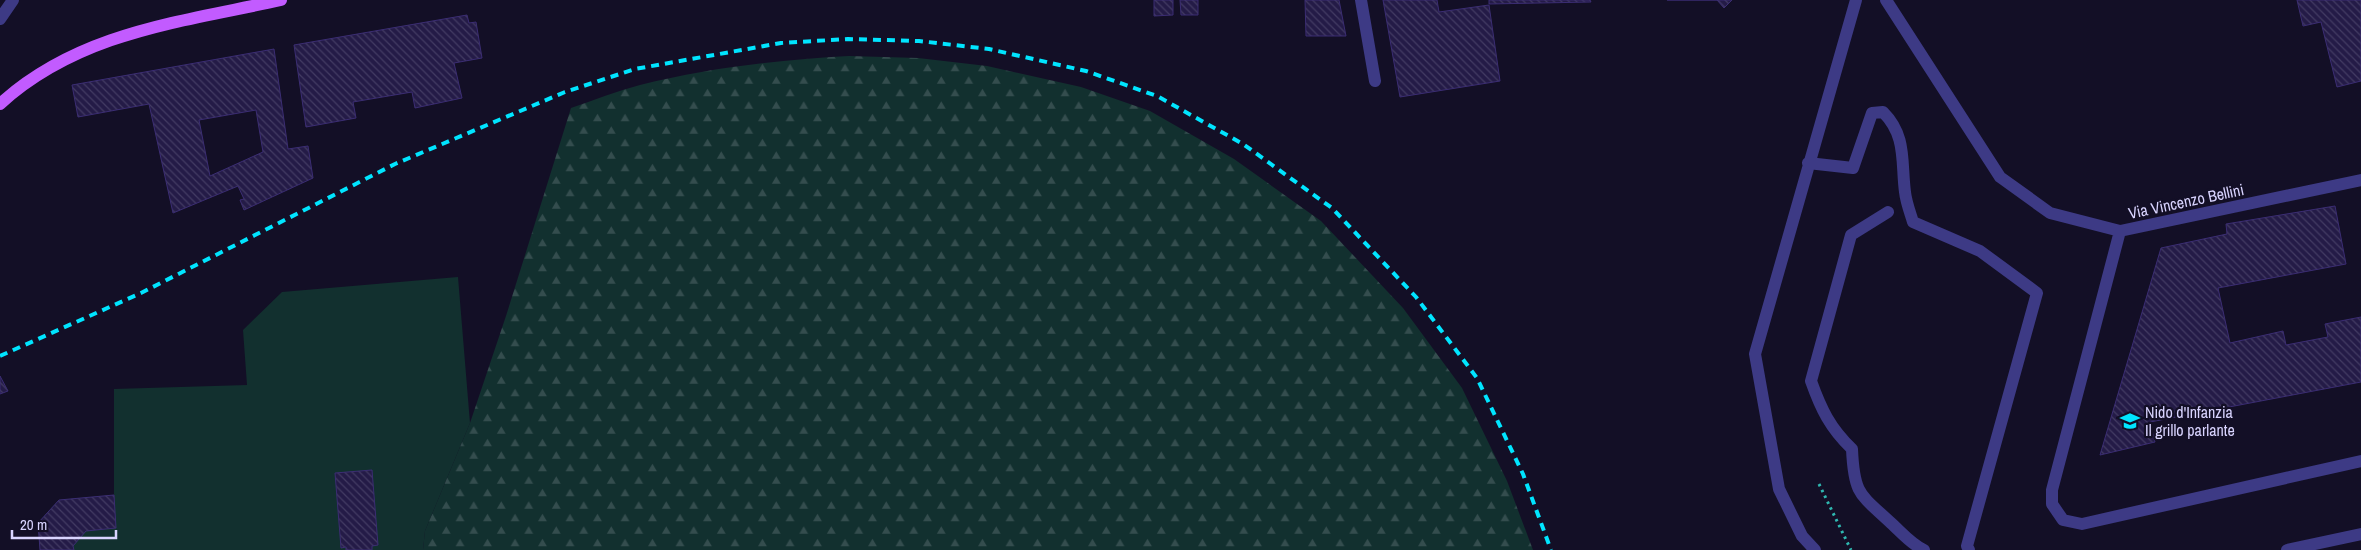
<svg xmlns="http://www.w3.org/2000/svg" width="2361" height="550" font-family="'Archivo Narrow',sans-serif">
<style>
.green{fill:#12302f}
.forest{fill:url(#forest-firs)}
.building{fill:url(#building-back-hatch);stroke:#3b2d73;fill-rule:evenodd}
.lines{fill:none;stroke-linecap:round;stroke-linejoin:round}
.path{stroke:#2fb8b0;stroke-width:3;stroke-dasharray:2.5 4;stroke-linecap:butt}
.minor{stroke:#3d3a85;stroke-width:12}
.major{stroke:#c25bff;stroke-width:12}
.rail{stroke:#00e5ff;stroke-width:4;stroke-dasharray:8 6;stroke-linecap:butt}
.labels{text-anchor:middle;dominant-baseline:central;stroke-width:4.5;stroke-linejoin:round;paint-order:stroke}
.street-label{font-size:16px;fill:#d9d4ff;stroke:#130f26}
.poi-label{font-size:16px;fill:#d9d4ff;stroke:#130f26;text-anchor:start}
</style>
<defs>
<pattern id="forest-firs" width="22" height="20" patternUnits="userSpaceOnUse" patternTransform="scale(1.25)"><rect width="22" height="20" fill="#12302f"/><path d="M5 1l3.5 6h-7zM16 11l3.5 6h-7z" fill="#344d4e"/></pattern>
<pattern id="building-back-hatch" width="6" height="6" patternUnits="userSpaceOnUse" patternTransform="scale(1.25)"><rect width="6" height="6" fill="#241b47"/><path d="M-1 5l2 2M0 0l6 6M5-1l2 2" fill="none" stroke="#433b63"/></pattern>
</defs>
<rect width="100%" height="100%" fill="#130f26"/>
<path class="green" d="M458 277 470 423 425 531 423 550H40L38 523 59 500 114 495V389L247 385 243 330 282 292Z"/>
<path class="forest" d="M849 56 918 58 987 66 1081 87 1150 111 1234 159 1321 221 1403 308 1462 388 1507 481 1533 550H423L425 531 470 423 506 316 571 108C594 100 617 91 640 85 708 68 778 60 849 56Z"/>
<path class="building" d="M1154 0H1173V15L1154 16Z
M1180 0H1198V15H1181Z
M1305 0H1339L1346 36H1306Z
M1383 0H1437L1439 12 1489 5 1500 81 1400 97Z
M1489 0H1590L1591 2 1489 4Z
M1667 0H1732L1724 8 1717 0Z
M2297 0H2361V81L2337 87 2321 22 2303 26Z
M467 15 469 23 476 22 482 58 454 63 462 98 415 108 412 92 353 102 356 118 306 127 294 45Z
M274 49 288 149 308 146 313 178 244 210 240 200 244 199 238 186 173 213 149 104 78 117 72 85ZM256 110 263 152 210 176 199 120Z
M2335 206 2346 264 2218 288 2230 343 2283 331 2286 345 2328 337 2325 324 2361 317V382L2150 422 2155 442 2100 455 2161 248 2227 234 2226 224Z
M0 376 8 391 0 394Z
M372 470 378 545 372 546V550H346V547L341 548 335 473Z
M114 495 116 528 86 531 73 546 74 550H40L38 523 59 500Z"/>
<g class="lines">
<path class="path" d="M1819 484 1851 550"/>
<path class="minor" d="M1361 0 1375 81
M1886 0 2000 177 2050 213 2120 231 2361 180
M0 19 13 0
M1808 163 1853 168 1872 113 1883 112C1907 136 1901 162 1905 192 1906 202 1910 212 1913 222L1980 251 2037 293 1967 546 1969 550
M1888 212 1851 235 1811 381C1821 409 1830 428 1852 449 1854 495 1860 494 1891 523 1901 532 1912 545 1924 550
M2120 231 2052 490V504L2063 520 2082 524 2361 461
M1815 550 1802 536 1779 489 1755 354 1856 0
M2287 550 2361 534"/>
<path class="major" d="M0 104C79 32 181 22 281 0"/>
<path class="rail" d="M0 356 141 293 395 164 565 92 635 69 781 43 848 39 919 41 989 49 1086 71 1157 96 1243 144 1332 208 1416 297 1477 378 1523 474 1551 550"/>
</g>
<defs>
<symbol id="school-bare" viewBox="-9 -9 18 18"><path d="M0-5L7-2L0 1L-7-2ZM-4 1L0 2.5L4 1V4Q0 6-4 4Z" fill="#00e5ff" stroke="#130f26" stroke-width="2.5" paint-order="stroke"/></symbol>
</defs>
<g fill-rule="evenodd">
<use href="#school-bare" x="2116" y="407" width="28" height="28"/>
</g>
<g class="labels">
<g class="street-label">
<text transform="translate(2186 201) rotate(-12)">Via Vincenzo Bellini</text>
</g>
<g class="poi-label">
<text x="2145" y="412">Nido d'Infanzia<tspan x="2145" dy="18">Il grillo parlante</tspan></text>
</g>
</g>
<path d="M12 530v8h104v-8" fill="none" stroke="#d9d4ff" stroke-width="2.5"/>
<text x="20" y="530" font-size="15" fill="#d9d4ff" stroke="#130f26" stroke-width="4" paint-order="stroke">20 m</text>
</svg>
